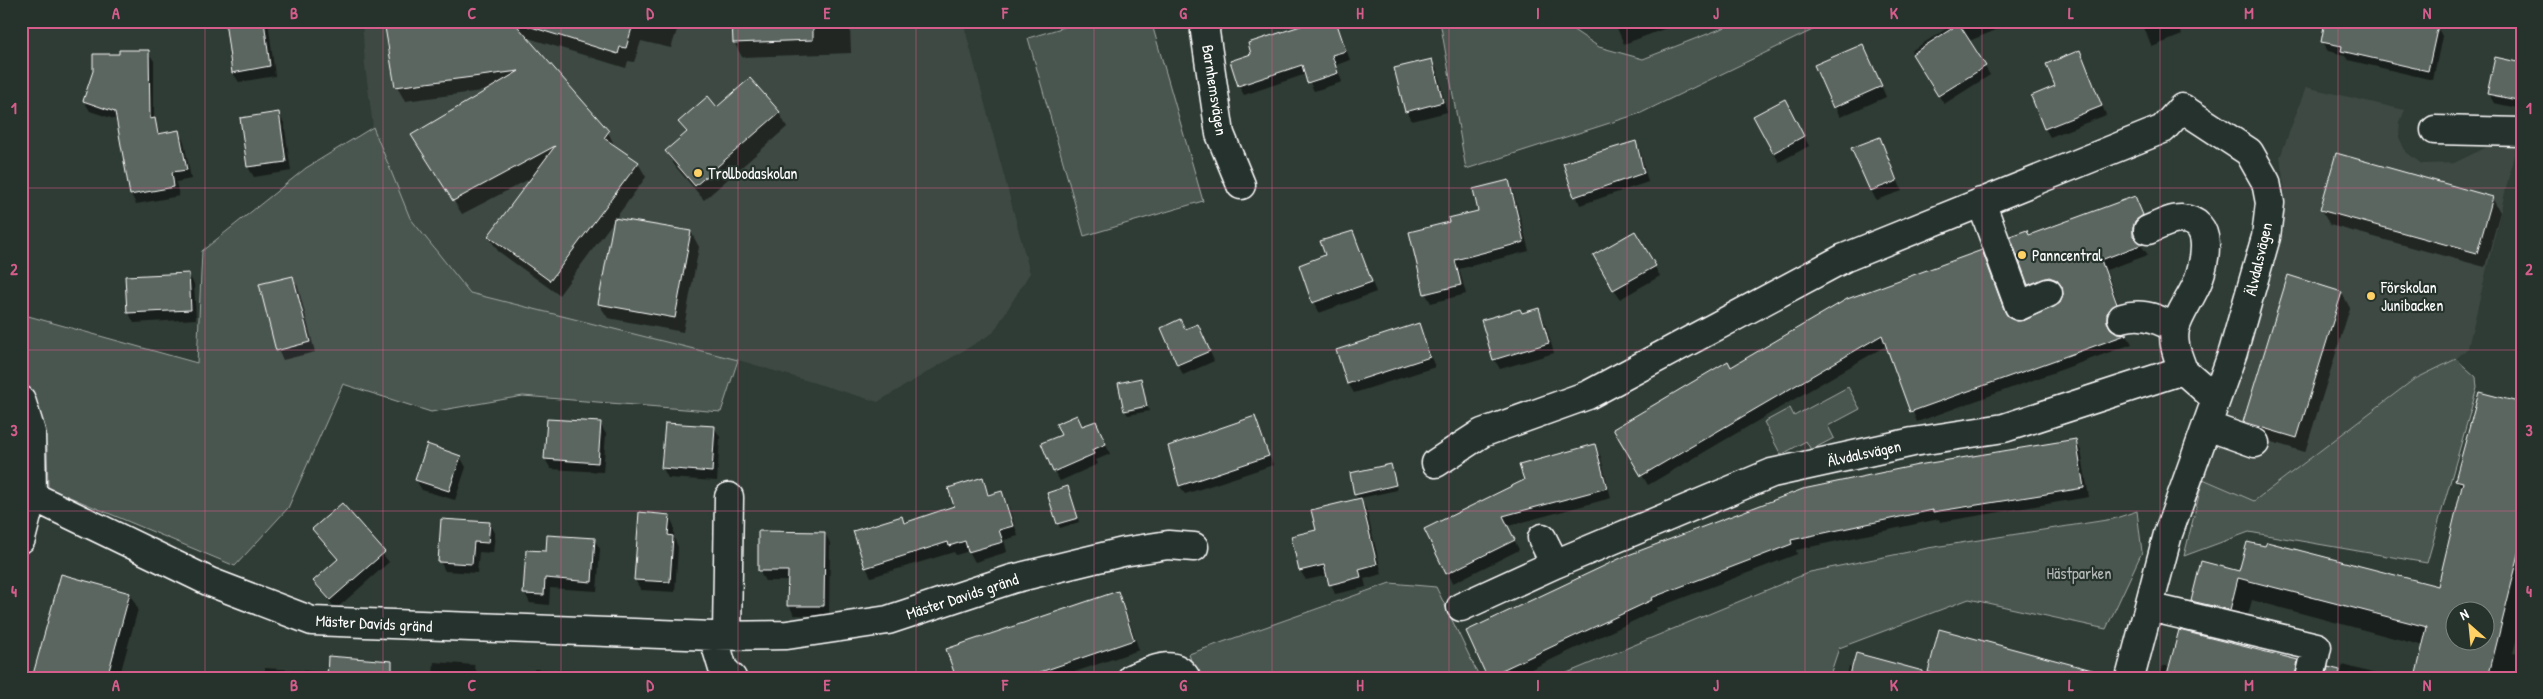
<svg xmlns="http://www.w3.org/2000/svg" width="2543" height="699" font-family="'Patrick Hand',sans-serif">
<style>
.built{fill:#3c4842}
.green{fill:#4a544f;stroke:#a4aaa7}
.shadow{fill:#0007;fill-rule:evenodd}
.building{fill:#5b6661;stroke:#fff;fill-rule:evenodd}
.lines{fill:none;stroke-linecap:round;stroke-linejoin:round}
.minor-casing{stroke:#fff;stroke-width:31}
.minor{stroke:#26332d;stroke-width:28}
.grid{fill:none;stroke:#d45d8c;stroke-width:1;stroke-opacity:0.55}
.poi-dot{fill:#ffd166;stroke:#26332d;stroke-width:2}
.labels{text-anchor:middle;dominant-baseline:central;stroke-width:4.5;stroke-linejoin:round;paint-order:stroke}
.street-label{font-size:16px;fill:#fff;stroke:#26332d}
.poi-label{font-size:16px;fill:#fff;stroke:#26332d;text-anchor:start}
.park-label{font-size:16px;fill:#b7bbb9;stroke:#26332d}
.neatline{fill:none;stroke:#d45d8c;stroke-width:2}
.grid-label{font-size:16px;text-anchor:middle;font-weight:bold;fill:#d45d8c}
</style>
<rect width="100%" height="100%" fill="#2f3b35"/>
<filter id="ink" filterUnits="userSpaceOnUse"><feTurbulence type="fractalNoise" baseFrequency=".02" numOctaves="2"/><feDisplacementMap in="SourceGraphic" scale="10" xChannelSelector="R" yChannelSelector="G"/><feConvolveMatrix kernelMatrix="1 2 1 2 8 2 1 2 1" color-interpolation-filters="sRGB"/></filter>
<g filter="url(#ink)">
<path class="built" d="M362 21H963L1030 273 993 333 878 402 738 360 470 293 410 218 373 127 365 66Z
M2306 87 2405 110 2400 122 2399 137 2406 152 2422 164 2454 163 2489 146 2516 147 2468 348 2456 359 2413 380 2253 501 2203 479 2278 244 2285 194 2280 157Z"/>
<path class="green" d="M1085 21H1151L1203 201 1084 236 1028 38Z
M1440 21H1560L1599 47 1643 59 1741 21H1831L1641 113 1466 169Z
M373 127 410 218 470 293 738 360 721 412 523 396 431 412 343 384 288 508 235 566 48 488 47 447 21 377V314L197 363 202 251 306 168Z
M2456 359 2476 377 2477 388 2427 563 2249 532 2184 556 2203 479 2254 501 2413 380Z
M1848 387 1860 409 1828 426 1834 438 1811 450 1806 441 1781 455 1764 422 1790 408 1794 416Z
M2137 511 2142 552 2106 629 1969 599 1839 648 1829 678H1555L1810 572 1928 548 2113 519Z
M1390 583 1436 587 1480 678H1196L1189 654Z"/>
<path class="shadow" d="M226 21H268L275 76 239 82 233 73Z
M386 21H680L671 48 641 41 634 62 628 61 626 68 525 37 608 132 615 147 638 163 646 177 559 295 498 251 489 237 535 176 462 214 421 149 489 90 405 101 397 87Z
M733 21H865V28H850L851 53 742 57 734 42Z
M1336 21 1350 60 1336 65 1342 82 1314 91 1306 74 1244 95 1239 86 1253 55Z
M1614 21H1685L1624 44Z
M1959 21H2018L1969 41 1990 75 1944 104 1911 51Z
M2146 21H2177L2182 35 2152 47 2142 23Z
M2437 27 2442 36 2433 80 2348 60 2345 55 2328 51 2322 42Z
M148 52 154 61V120L161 135 179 132 184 142 191 179 176 182 179 196 136 204 131 194 117 120 90 111 84 101 94 72 121 55Z
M2080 52 2106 115 2050 137 2045 128Z
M1868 55 1886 97 1840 117 1816 66Z
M1431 60 1437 70 1447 112 1412 121 1407 112Z
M2522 64V109L2494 103 2488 93Z
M717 108 779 113 787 127 704 200 675 166 666 152 687 134 680 122Z
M1790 110 1809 146 1779 162 1754 117Z
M278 113 284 123 291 171 254 177 248 167Z
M1880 138 1902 191 1876 200 1871 190Z
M1635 142 1640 151 1648 182 1580 205 1565 164Z
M1508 182 1513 191 1529 251 1459 269 1466 294 1431 303 1426 294 1410 233 1450 223 1479 212Z
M2134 197 2147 226 2141 231 2138 241 2148 255 2106 270 2122 314 2112 324V331L2127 335 2132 344 1917 422 1887 345 1648 485 1615 430 1731 369 1981 252 2008 319 2016 323 2026 321 2061 303 2064 290 2060 286 2061 289 2055 287 2035 294 2029 284V236Z
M2492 198 2500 212 2485 267 2330 225 2321 210Z
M691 232 699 247 683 332 608 318 599 304Z
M1352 232 1376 292 1319 313 1301 266 1326 256Z
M1635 233 1660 276 1620 299 1594 255Z
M188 274 194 284 196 319 134 323 129 313Z
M293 277 298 287 315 352 283 360 278 350Z
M2342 293 2350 308 2305 452 2252 436 2244 422Z
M1538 310 1544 320 1554 353 1500 369 1494 359Z
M1419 324 1435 367 1354 393 1348 383Z
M1198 325 1214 361 1183 375 1162 329 1185 331Z
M1140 379 1148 405 1125 410Z
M2522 404V618L2513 653 2522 655V678H2416L2424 646 2252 600 2243 633 2205 624 2192 601 2240 572 2438 588 2463 490 2457 480ZM2456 612H2486V642H2456Z
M1148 407 1149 411 1128 415 1126 412Z
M1255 418 1273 465 1185 494 1180 486 1170 447Z
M1096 422 1110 454 1096 460 1098 464 1060 481 1054 471 1083 427Z
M600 424 606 434 603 472 551 469 545 459Z
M714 427 720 437 717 481 668 478 663 468Z
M2076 441 2081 451 2089 497 1940 522 1939 519 1796 550 1797 554 1656 608 1657 610 1512 678H1489L1468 631Z
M1594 446 1600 455 1611 498 1508 526 1519 550 1453 583 1426 530Z
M460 457 466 467 455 500 422 490 416 480Z
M1391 466 1397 490 1360 498 1366 509 1382 574 1364 579 1366 587 1335 594 1328 575 1306 580 1300 570 1318 531 1359 500 1355 494Z
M982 479 990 496 1001 492 1007 502 1018 536 1004 540 1007 552 975 562 969 551 956 555 954 552 871 577 866 567 901 517 906 524 956 507Z
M1070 492 1079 522 1060 528 1058 523Z
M342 505 389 562 336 609 314 582 338 560 314 529Z
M669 516 674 526V538L678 547 675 592 641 590 635 580Z
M489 523 495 533 493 553 479 552 477 573 445 571 440 561Z
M825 533 830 543 829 616 794 615 789 605V581H765L759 571Z
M594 539 600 549 597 591 550 588 549 605 530 603 525 593 547 552Z
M1117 593 1123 603 1139 650 1057 678H957Z
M130 594 138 609 119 678H33Z
M2297 661 2307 678H2160L2163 666Z
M434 662 474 665 479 678H433Z
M2343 665 2390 678H2326L2329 669 2341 672Z
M1849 667 1853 668 1903 678H1846Z
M265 668 325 672 328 678H265Z
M534 669 575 671 579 678H534Z
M2091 670 2096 678H1932L1929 672Z
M373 674 426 677V678H328Z"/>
<path class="building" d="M225 21H264L270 66 232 73Z
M384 21H513L609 131 604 138 639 162 550 281 488 236 555 146 453 201 411 135 519 71 395 87Z
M529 21H634L626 48 620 47 618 54 528 26Z
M732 21H813V40L733 43Z
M1316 21H1336L1346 51 1332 55 1338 73 1307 83 1302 65 1238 86 1230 61 1251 54 1248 43Z
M2325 21H2417L2438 25 2428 71 2341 51 2342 46 2321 42Z
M1959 24 1986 66 1938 96 1912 54Z
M1863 44 1882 86 1833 108 1814 65Z
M119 50H149L150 119 155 118 158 134 179 130 187 170 172 172 174 187 130 195 115 112 83 101 93 71V54H119Z
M2080 50 2102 106 2044 129 2031 96 2055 86 2046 64Z
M2495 57 2522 63V101L2487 94Z
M1432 59 1443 102 1405 112 1394 68Z
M750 78 780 112 695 186 665 151 687 132 678 122 708 96 717 107Z
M1785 99 1804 136 1773 153 1753 116Z
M279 112 286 162 247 167 240 118Z
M1880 137 1897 181 1870 191 1851 148Z
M1636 141 1644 173 1574 197 1563 163Z
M2336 153 2493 197 2477 253 2320 210Z
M1509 180 1524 242 1455 260 1461 285 1424 294 1409 232 1449 222 1448 218 1478 211 1473 189Z
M2135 196 2143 215 2135 221 2133 228V236L2143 244 2101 260 2117 304 2107 313V322L2111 329 2117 333 2128 334 1910 412 1882 335 1641 476 1613 429 1728 361 1731 367 1847 299 1982 250 2005 312 2009 318 2017 321 2025 320 2060 303 2063 295 2062 287 2057 280 2049 277 2028 285 2010 236 2027 230 2029 235Z
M614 218 691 231 675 318 598 304Z
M1353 231 1372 282 1312 303 1299 265 1325 255 1320 241Z
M1635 231 1656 266 1613 290 1593 255Z
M189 273 191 310 127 313 125 276Z
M2288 275 2342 292 2297 438 2243 422Z
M293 276 310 342 276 351 259 284Z
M1539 308 1549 343 1493 360 1481 320 1520 309 1522 313Z
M1180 319 1185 329 1198 324 1210 351 1177 365 1161 328Z
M1419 323 1430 357 1347 384 1336 350Z
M1141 378 1147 406 1124 411 1118 383Z
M2479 392 2522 403V542L2488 678H2415L2427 627 2238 578 2230 610 2191 601 2201 561 2239 571 2247 542 2265 546 2267 542 2438 586 2463 482 2455 480ZM2456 612H2486V642H2456Z
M1077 415 1082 426 1096 421 1106 444 1092 450 1094 454 1053 472 1041 443 1061 435 1056 424Z
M1255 416 1269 456 1179 486 1168 446Z
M547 419 601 422 598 463 544 459Z
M665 423 715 426 712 472 661 468Z
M2076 439 2084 488 1933 512V510L1791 540 1792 544 1651 598 1652 600 1487 677 1466 631 1623 557 1803 489 1918 465Z
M427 444 461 456 449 491 415 480Z
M1595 444 1607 488 1503 516 1515 540 1446 574 1424 529 1524 480 1519 465Z
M1391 464 1396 485 1354 495 1350 473Z
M983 477 988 495 1002 491 1013 526 999 530 1003 542 968 552 965 541 949 546 948 542 865 568 853 531 902 516 904 523 954 506 948 488Z
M1068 486 1078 518 1057 524 1047 493Z
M1361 498 1377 564 1359 569 1361 577 1329 585 1324 565 1299 571 1291 536 1316 530 1311 510Z
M342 503 385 552 330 600 313 581 338 559 312 529Z
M639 512 670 515 668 535 673 536 670 582 634 580Z
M441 519 490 522 488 543 474 542 472 564 438 562Z
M758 531 825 532 824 606H787L788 571H758Z
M547 535 595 538 592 582 545 578 544 595 523 594 526 550 546 551Z
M61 574 130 593 107 678H32Z
M1118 591 1134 640 1023 678H956L946 649Z
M1939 629 2096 671 2095 678H1948L1928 672Z
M2179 630 2298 660 2295 678H2166Z
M1856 653 1923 671 1922 678H1849Z
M328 656 392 661V678H327Z
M2328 667 2340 670 2339 678H2326Z"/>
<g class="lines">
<defs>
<path id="minor" d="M1206 21 1205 32 1220 134 1241 185
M2435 130 2522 132
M1981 202 2019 306 2048 293
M2148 230C2158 226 2170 219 2181 219 2215 220 2205 261 2198 281 2192 297 2179 313 2175 329 2172 344 2178 356 2183 370
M2122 318C2141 312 2159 318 2175 329
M21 400 31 432 32 496 21 539
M2207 426 2255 443
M1436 463 1482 433 1588 395 1844 258 2163 129 2182 108 2249 152 2266 182 2270 203 2266 237 2233 352 2168 534 2130 678
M32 496 210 582 312 621 713 636 787 635 888 620 1012 579 1123 552 1168 545 1194 547
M1542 538 1555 564
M1461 607 1555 564 1772 473 1913 442 2004 428 2183 370 2216 399
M2149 607 2317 647 2310 678
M727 635 729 497
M713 636 723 669 732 678
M1132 678C1150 672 1174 657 1186 678"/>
</defs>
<use href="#minor" class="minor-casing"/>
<use href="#minor" class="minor"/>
</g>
</g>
<path class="grid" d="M205 21V678M383 21V678M561 21V678M738 21V678M916 21V678M1094 21V678M1272 21V678M1449 21V678M1627 21V678M1805 21V678M1982 21V678M2160 21V678M2338 21V678M21 188H2522M21 350H2522M21 511H2522"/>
<g class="poi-dot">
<circle cx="698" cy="173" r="5"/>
<circle cx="2022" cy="255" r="5"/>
<circle cx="2371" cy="296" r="5"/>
</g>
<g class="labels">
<g class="street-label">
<text transform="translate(1215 90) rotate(81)">Barnhemsvägen</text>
<text transform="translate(2258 259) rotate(-77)">Älvdalsvägen</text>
<text transform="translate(1864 453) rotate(-12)">Älvdalsvägen</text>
<text transform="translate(962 596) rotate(-18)">Mäster Davids gränd</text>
<text transform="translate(374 623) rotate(3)">Mäster Davids gränd</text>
</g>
<g class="poi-label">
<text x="708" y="173">Trollbodaskolan</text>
<text x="2032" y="255">Panncentral</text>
<text x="2381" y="287">Förskolan<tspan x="2381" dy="18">Junibacken</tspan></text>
</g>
<g class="park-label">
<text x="2079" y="573">Hästparken</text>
</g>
</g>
<rect width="2543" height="699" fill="none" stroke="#26332d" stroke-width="55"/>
<g transform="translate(2470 626) rotate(333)"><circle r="24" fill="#26332d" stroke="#7d8581"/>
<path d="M0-4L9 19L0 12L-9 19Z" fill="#ffd166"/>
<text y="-8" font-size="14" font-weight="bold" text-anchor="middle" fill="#ffffff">N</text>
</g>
<rect x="28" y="28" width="2488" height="644" class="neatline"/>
<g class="grid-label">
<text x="116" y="19">A</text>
<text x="294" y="19">B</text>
<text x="472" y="19">C</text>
<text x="650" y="19">D</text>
<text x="827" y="19">E</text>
<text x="1005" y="19">F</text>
<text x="1183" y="19">G</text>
<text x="1360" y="19">H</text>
<text x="1538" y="19">I</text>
<text x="1716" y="19">J</text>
<text x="1894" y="19">K</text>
<text x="2071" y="19">L</text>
<text x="2249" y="19">M</text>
<text x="2427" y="19">N</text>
<text x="14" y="114">1</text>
<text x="2529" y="114">1</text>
<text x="14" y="275">2</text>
<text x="2529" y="275">2</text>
<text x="14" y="436">3</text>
<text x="2529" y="436">3</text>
<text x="14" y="597">4</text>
<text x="2529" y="597">4</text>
<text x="116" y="691">A</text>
<text x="294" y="691">B</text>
<text x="472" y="691">C</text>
<text x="650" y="691">D</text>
<text x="827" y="691">E</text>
<text x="1005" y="691">F</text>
<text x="1183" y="691">G</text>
<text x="1360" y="691">H</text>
<text x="1538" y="691">I</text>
<text x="1716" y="691">J</text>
<text x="1894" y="691">K</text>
<text x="2071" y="691">L</text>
<text x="2249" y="691">M</text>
<text x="2427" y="691">N</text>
</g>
</svg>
